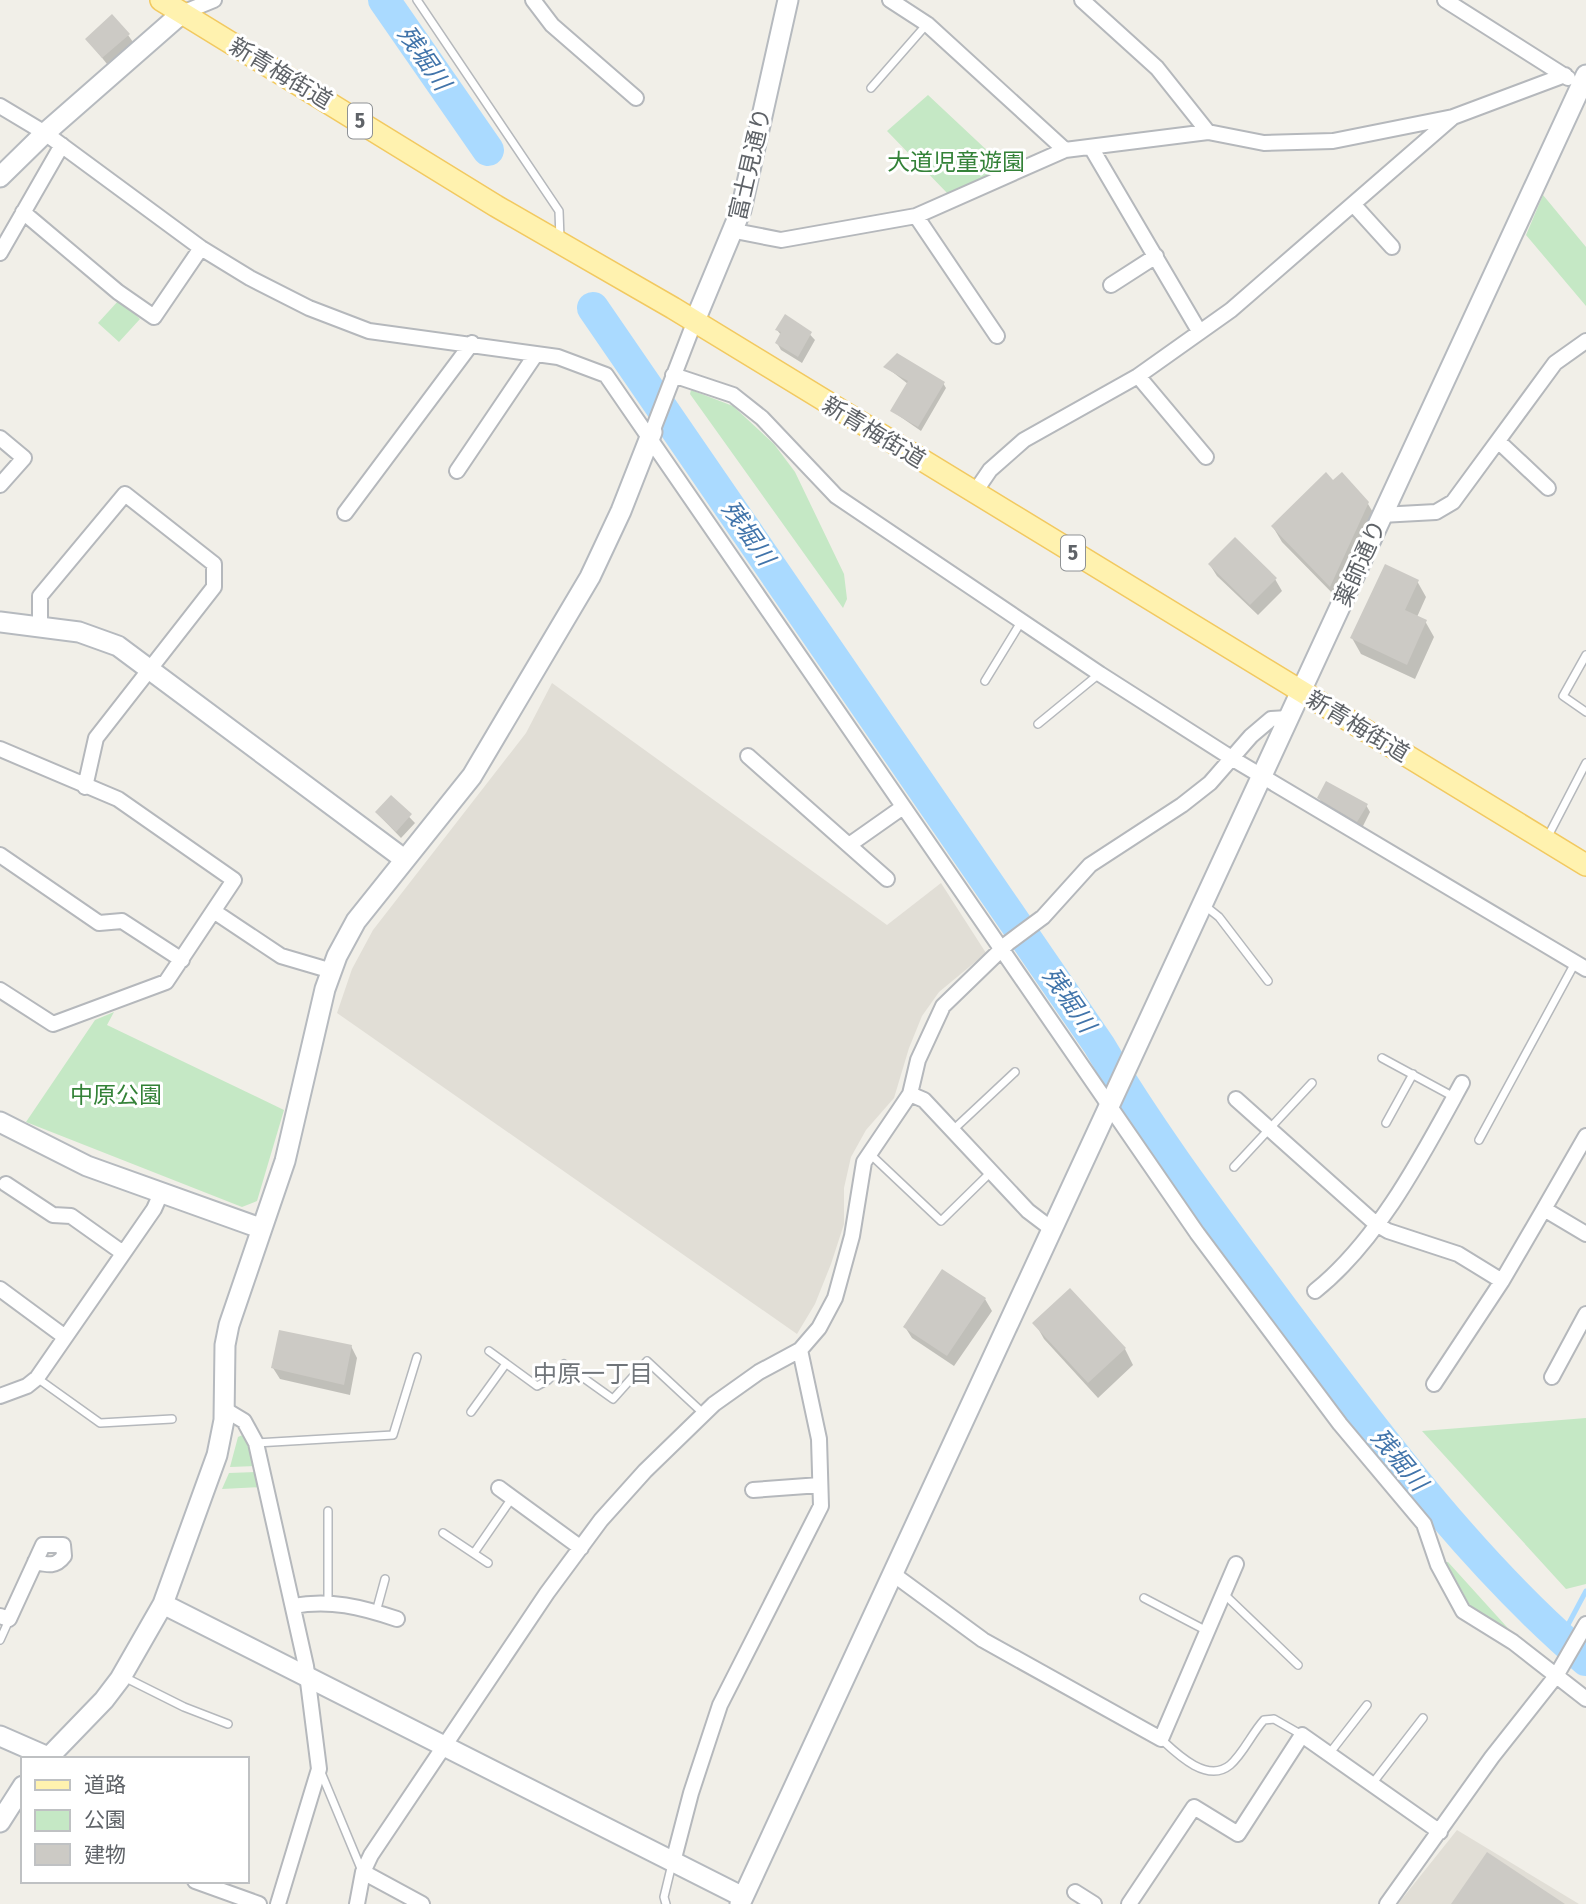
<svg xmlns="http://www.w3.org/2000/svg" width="1586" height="1904" font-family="'Fira Sans Condensed','Noto Sans JP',sans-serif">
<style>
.education{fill:#e1ded6}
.green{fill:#c5e8c5}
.shadow{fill:#0003}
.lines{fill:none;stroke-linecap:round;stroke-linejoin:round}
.stream{stroke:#aadaff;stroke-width:5}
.river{stroke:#aadaff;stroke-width:32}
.building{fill:#cccac5}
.lane-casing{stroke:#b5b8bc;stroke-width:10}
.street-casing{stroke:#b5b8bc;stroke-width:18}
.secondary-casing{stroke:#b6babf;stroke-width:23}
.primary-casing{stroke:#f2c960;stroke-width:24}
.lane{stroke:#fff;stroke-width:7}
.street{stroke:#fff;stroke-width:14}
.secondary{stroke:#fff;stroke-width:19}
.primary{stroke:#fff2af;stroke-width:21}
.labels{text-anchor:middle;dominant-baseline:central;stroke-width:6;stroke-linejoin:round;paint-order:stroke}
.shield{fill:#fff;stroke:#8f9295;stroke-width:2}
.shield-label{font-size:21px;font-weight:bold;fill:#5f6368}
.street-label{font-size:23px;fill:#5f6368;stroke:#fff}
.park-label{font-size:23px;fill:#348238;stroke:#fff}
.water-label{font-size:24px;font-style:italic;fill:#4174aa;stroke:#fff}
.neighbourhood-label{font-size:24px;fill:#70757a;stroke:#fff}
</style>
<rect width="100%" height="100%" fill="#f1efe8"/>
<path class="education" d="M552 683 887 925 941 883 986 953 939 992 922 1016 909 1048 894 1098 866 1130 851 1157 844 1188V1224L831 1264 815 1304 797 1334 337 1013 352 969 373 930 526 733Z
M1457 1830 1579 1904H1398Z"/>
<path class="green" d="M928 95 1008 170 950 196 887 131Z
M1543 195 1586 247V306L1526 235Z
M119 300 140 319 119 342 98 323Z
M691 390 733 406 774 444 795 472 844 574 847 599 843 608 690 394Z
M114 1012 107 1025 284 1110 257 1201 242 1207 26 1122 95 1020Z
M1586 1418V1584L1566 1589 1422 1431Z
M247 1433 256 1466 230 1467 238 1437Z
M259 1472 262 1487 222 1489 229 1473Z
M1446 1562H1448L1515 1636 1474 1613Z"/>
<path class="shadow" d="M128 35 133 42 107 64 87 39Z
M786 316 802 326 815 340 802 363 781 350 777 343 781 335 777 330Z
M886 367 943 383 946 388 921 431 892 411 908 384Z
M1333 482 1368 504 1377 519 1339 600 1282 542 1273 527Z
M1210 565 1275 579 1282 591 1258 615 1217 576Z
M1417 581 1426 597 1417 617 1425 621 1434 637 1415 679 1361 654 1352 638Z
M391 798 415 823 401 838 377 813Z
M1319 798 1366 805 1370 812 1362 828 1323 805Z
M985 1299 992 1311 954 1366 912 1338 905 1327Z
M1035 1323 1125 1349 1133 1365 1098 1398 1044 1339Z
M351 1346 357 1358 350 1395 280 1379 273 1368Z"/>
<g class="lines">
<path class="stream" d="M1561 1638 1586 1591"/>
<path class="river" d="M384 0 488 150
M593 308 1099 1045C1154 1138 1220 1224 1284 1311 1376 1433 1469 1560 1586 1660"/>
</g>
<path class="building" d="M112 14 130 34 102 58 85 39Z
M785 314 812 332 798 357 775 343 781 332 775 330Z
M897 353 945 382 918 427 890 411 908 381 883 367Z
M1326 472 1333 480 1342 472 1369 502 1330 587 1271 526Z
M1235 537 1277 578 1250 605 1208 564Z
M1385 564 1419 580 1405 610 1427 620 1407 665 1350 638Z
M1326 781 1368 804 1357 822 1317 798Z
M391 795 412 814 396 832 375 812Z
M942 1269 986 1298 947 1356 903 1327Z
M1070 1288 1126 1348 1088 1383 1032 1323Z
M279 1330 352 1345 344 1385 271 1368Z
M1487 1852 1565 1904H1451Z"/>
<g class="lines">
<defs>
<path id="lane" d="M417 0 559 211 560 239
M871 88 927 24
M1586 655 1563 696 1586 712
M985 681 1021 622
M1038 724 1099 674
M1546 840 1586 763
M1204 905 1219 917 1268 981
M1382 1058 1454 1097
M1386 1123 1413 1074
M953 1130 1015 1072
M1479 1140 1575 963
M869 1153 941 1221 992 1171
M1234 1167 1312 1083
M489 1351 537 1386 548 1380 564 1364 613 1399 647 1361 704 1414
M37 1378 100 1423 172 1419
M471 1412 505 1365
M256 1443 393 1435 417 1357
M443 1533 488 1563
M474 1553 512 1498
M1224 1594 1298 1665
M1144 1598 1207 1631
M328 1602V1511
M376 1612 385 1579
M0 1640 9 1620
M122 1676 184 1707 228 1724
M1161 1739C1176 1753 1207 1784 1230 1765 1243 1754 1252 1733 1264 1720L1274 1719 1302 1735
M1329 1754 1367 1705
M320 1770 362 1871
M1372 1784 1423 1718
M666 1904 664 1897 672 1864"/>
<path id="street" d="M533 0 552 25 636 98
M890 0 927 24 1065 150
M1082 0 1157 68 1208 132
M1445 0 1568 78
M182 13 214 0
M0 106 45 133 201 248 250 278 309 308 369 331 558 357 606 375 1197 1233 1340 1424 1424 1524 1438 1565 1463 1611 1513 1642 1586 1699
M1092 149 1199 331
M1353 204 1392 247
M23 212 118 292 154 317 201 248
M916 216 997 336
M735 231 781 240 916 216 1065 150 1208 132 1264 143 1333 141 1453 117 1565 75
M0 253 62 145
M1111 285 1156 256
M673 375 733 395 762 418 836 496 1100 674 1233 759 1586 969
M1138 376 1206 457
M652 432 694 323
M0 438 24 458 0 485
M1498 441 1548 488
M457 471 536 354
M975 492 990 470 1024 440 1138 376 1231 310 1452 118
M345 513 472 343
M1381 515 1436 512 1453 502 1555 363 1586 341
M40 629V596L125 494 214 564V587L96 738 85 787
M0 749 118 799 234 880 166 982 53 1024 0 990
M748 756 887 879
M849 845 903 807
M0 855 99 923 122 921 182 960
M215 912 281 956 332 971
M910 1094 924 1100 1028 1211 1053 1230
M1236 1099 1376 1224 1388 1231 1458 1254 1502 1281
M1586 1136 1544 1209 1586 1234
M6 1184 53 1215 71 1216 123 1253
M0 1289 65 1337
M1315 1291C1379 1240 1423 1154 1462 1083
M1552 1377 1586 1314
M1434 1384 1502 1281 1544 1209
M0 1396 27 1386 37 1378 154 1209 162 1191
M224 1409 244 1421 256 1443 306 1666 319 1769 278 1904
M499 1488 581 1548
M753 1490 820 1485
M893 1574 983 1640 1161 1739 1236 1564
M293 1606C330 1599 361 1607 397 1619
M0 1616 9 1619 43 1545H63L64 1556C56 1567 48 1565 35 1562
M673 1862 691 1793 720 1705 821 1506 819 1439 800 1350
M363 1872 422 1904
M195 1881 259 1904
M1075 1892 1094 1904
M357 1904 363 1872 371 1855 547 1593 601 1520 645 1471 714 1404 759 1372 800 1350 819 1328 835 1298 852 1236 864 1162 910 1094 918 1060 943 1006 1008 943 1043 917 1090 865 1182 805 1210 783 1251 736 1271 719 1288 718
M1129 1904 1194 1807 1238 1834 1302 1735 1440 1832
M1387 1904 1492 1757 1556 1676 1586 1624"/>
<path id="secondary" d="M0 177 45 133 182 13
M694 323 741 210 788 0
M0 622 79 632 118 646 404 859
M0 1122 87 1166 260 1228
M163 1604 743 1897
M0 1736 48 1757
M47 1759 104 1700 120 1679 163 1604 217 1455 224 1420 225 1345 229 1325 285 1161 325 989 337 956 356 921 472 776 590 577 621 511 652 432
M0 1822 23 1786
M740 1904 1586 75"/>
<path id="primary" d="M161 0 496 206 673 308 1586 865"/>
</defs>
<use href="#lane" class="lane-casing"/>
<use href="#street" class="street-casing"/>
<use href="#secondary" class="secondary-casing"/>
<use href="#primary" class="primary-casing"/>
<use href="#lane" class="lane"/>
<use href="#street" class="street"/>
<use href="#secondary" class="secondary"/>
<use href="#primary" class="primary"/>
</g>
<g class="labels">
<g class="shield">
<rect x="348" y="103.5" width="24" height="35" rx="5"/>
<rect x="1061" y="535.5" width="24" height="35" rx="5"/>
</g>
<g class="shield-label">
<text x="360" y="121">5</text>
<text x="1073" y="553">5</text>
</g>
<g class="street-label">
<text transform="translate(281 73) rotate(31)">新青梅街道</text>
<text transform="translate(750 164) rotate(-77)">富士見通り</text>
<text transform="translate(874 432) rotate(31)">新青梅街道</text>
<text transform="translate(1360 563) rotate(-66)">薬師通り</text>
<text transform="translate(1358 726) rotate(31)">新青梅街道</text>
</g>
<g class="park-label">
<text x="956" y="162">大道児童遊園</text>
<text x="116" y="1095">中原公園</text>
</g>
<g class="water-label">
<text transform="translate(424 58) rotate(55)">残堀川</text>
<text transform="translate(748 533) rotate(55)">残堀川</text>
<text transform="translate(1069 1000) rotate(55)">残堀川</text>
<text transform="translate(1399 1460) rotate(50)">残堀川</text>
</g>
<g class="neighbourhood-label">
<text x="593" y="1374">中原一丁目</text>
</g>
</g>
<rect x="21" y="1757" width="228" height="126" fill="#ffffff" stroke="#bfc1c3" stroke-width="2"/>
<rect x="35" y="1780" width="35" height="10" fill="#fff2af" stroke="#bfc1c3" stroke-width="2"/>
<text x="84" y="1792" font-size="21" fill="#5f6368">道路</text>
<rect x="35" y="1810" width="35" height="21" fill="#c5e8c5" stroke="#bfc1c3" stroke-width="2"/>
<text x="84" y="1827" font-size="21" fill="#5f6368">公園</text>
<rect x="35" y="1844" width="35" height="21" fill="#cccac5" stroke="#bfc1c3" stroke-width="2"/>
<text x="84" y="1862" font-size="21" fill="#5f6368">建物</text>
</svg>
